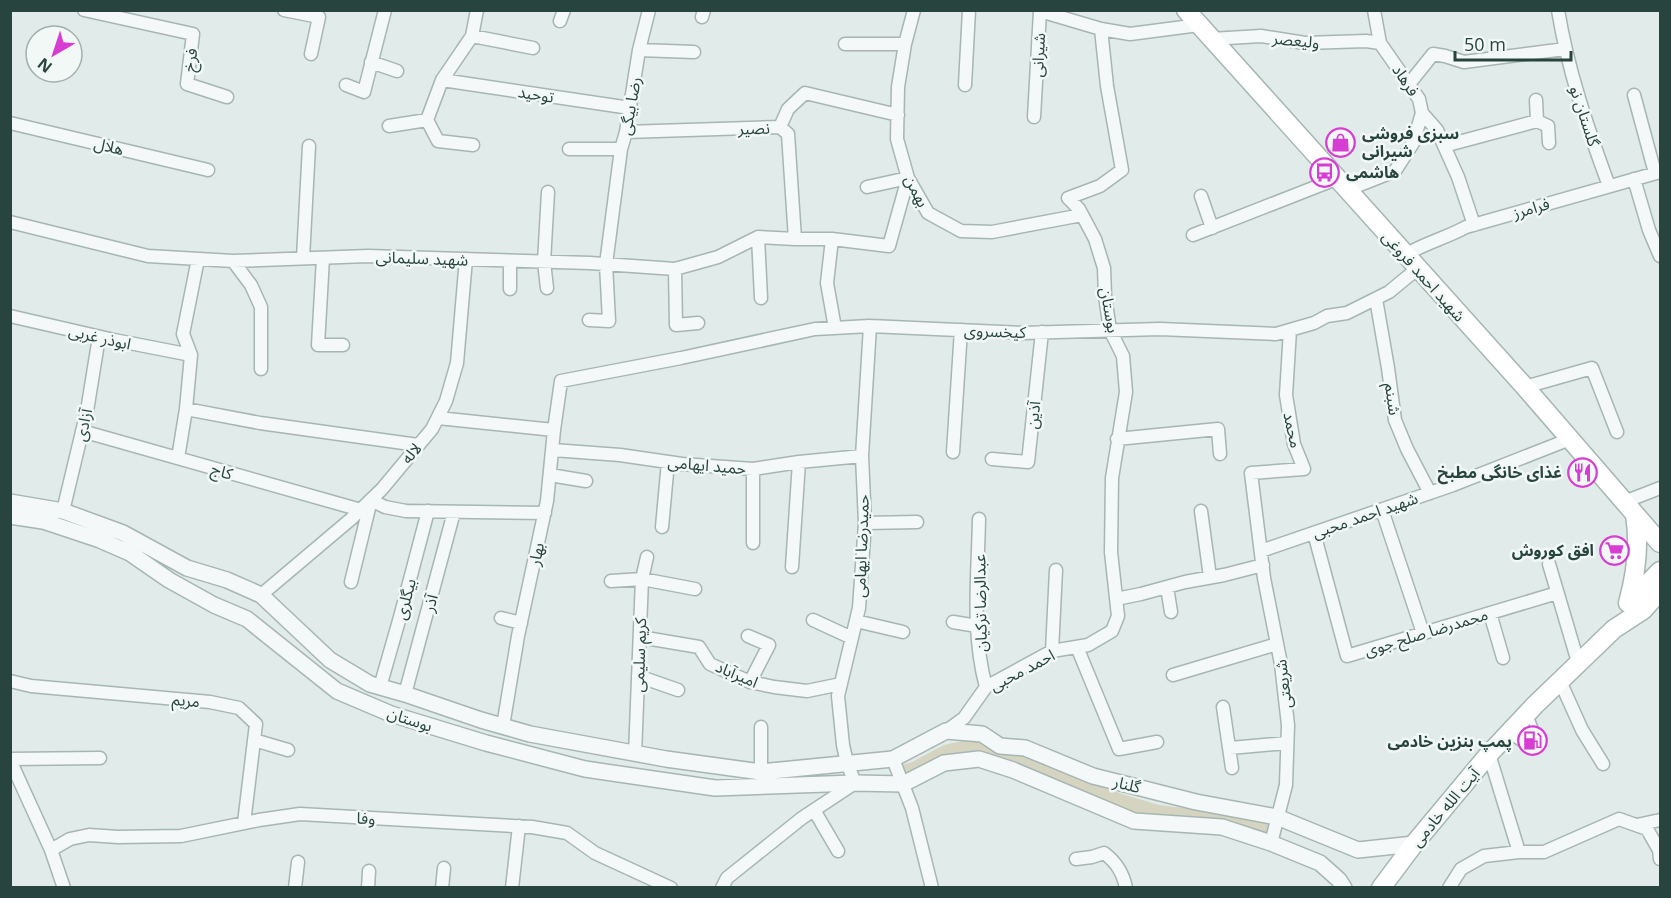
<svg xmlns="http://www.w3.org/2000/svg" width="1671" height="898" font-family="'Open Sans','Noto Sans Arabic',sans-serif">
<style>
.green{fill:#d5d4c1}
.lines{fill:none;stroke-linecap:round;stroke-linejoin:round}
.service-casing{stroke:#a6b6b3;stroke-width:9}
.minor-casing{stroke:#a6b6b3;stroke-width:15}
.tertiary-casing{stroke:#a6b6b3;stroke-width:18}
.secondary-casing{stroke:#a6b6b3;stroke-width:21}
.service{stroke:#f4f8f8;stroke-width:6}
.minor{stroke:#f4f8f8;stroke-width:12}
.tertiary{stroke:#f4f8f8;stroke-width:15}
.secondary{stroke:#fff;stroke-width:18}
.labels{text-anchor:middle;dominant-baseline:central;stroke-width:5;stroke-linejoin:round;paint-order:stroke}
.street-label{font-size:16px;fill:#28443f;stroke:#f1f8f6}
.poi-label{font-size:16px;font-weight:bold;fill:#28443f;stroke:#f1f8f6;text-anchor:end}
</style>
<rect width="100%" height="100%" fill="#e1ebe9"/>
<path class="green" d="M971 739 1017 751 1122 794 1159 805 1225 813 1270 822 1266 836 1135 815 980 754 908 778 902 765 912 762 944 745Z"/>
<g class="lines">
<defs>
<path id="service" d="M1510 736 1524 745 1536 732 1529 714"/>
<path id="minor" d="M84 10 193 34 187 84 227 97
M284 10 319 17 311 54
M914 10 905 44 898 87 897 139 908 178 928 213 961 231 992 232 1082 215
M1558 10C1568 71 1588 129 1609 186
M702 17 704 10
M560 21 564 10
M472 36 533 48
M1211 39 1261 36 1305 43 1366 41 1380 43
M845 44H905
M639 50 694 52
M371 62 397 71
M442 80 630 108
M1409 84 1433 54 1445 56 1464 62 1565 49
M346 85 364 92 385 10
M965 85 969 10
M1634 95 1655 173
M1536 100 1537 121 1548 126 1549 143
M1422 113 1437 130 1458 177 1474 225
M1034 117 1040 11 1101 29 1130 34 1199 25
M10 123 208 170
M389 126 427 120
M780 127 788 134 795 239
M626 132 780 127 788 109 805 93 898 115
M473 145 438 141 427 120 442 80 472 36 477 10
M1444 146 1537 121
M569 149H621
M1634 179 1649 230 1660 256
M1347 190 1395 171 1413 143 1422 113 1419 99 1380 43 1374 10
M1201 196 1212 228
M10 222 148 256 233 261 368 256 590 263 675 269 718 257 758 237 795 239H832L889 246 908 178 867 187
M1193 235 1336 179
M758 237 761 298
M832 239 827 283 835 328
M1405 255C1425 243 1446 238 1466 227L1660 172
M303 258 309 146
M323 258 318 345H343
M233 261 251 285 261 307V369
M675 269 676 325 698 323
M547 288 544 262 548 192
M510 289V261
M1376 299 1388 368 1395 420 1407 449 1430 493
M10 316 114 340 191 355
M589 320 609 321 606 264 621 149 626 132 639 50 649 10
M1525 387 1592 368 1617 432
M186 409 260 423 418 445
M438 418 554 430
M82 431 361 510
M1117 439 1218 429 1220 454
M553 450 620 455 682 464 753 469 799 462 862 456
M953 452 961 330
M178 458 186 409 191 355 183 334 198 259
M992 459 1028 462 1042 332
M550 475 586 481
M1624 502 1660 488
M1382 510 1423 633
M63 511 87 411 99 337
M1201 511 1210 577
M979 519C978 574 971 633 986 687
M865 523 917 522
M662 527 668 462
M1314 533 1347 656 1557 593
M753 543V469
M1261 551 1453 485 1570 439
M1549 564 1578 662
M792 567 799 462
M611 581 642 579 695 589
M351 582 371 500 385 507 406 511 545 513
M1167 587 1171 612
M261 595 351 519 382 489 432 429 446 401 457 363 466 259
M1116 599 1141 594 1185 582 1224 575 1263 565
M1490 613 1503 658
M501 618 521 623
M813 620 852 638
M856 621 903 632
M953 622 977 626
M748 636 769 645 750 682
M640 637 699 647 710 664 750 682 774 687 807 691 841 684
M1077 647 1119 749 1157 742
M1052 651 1056 570
M1173 675 1277 644
M638 676 678 690
M10 681 31 686 210 702 239 708 256 724 244 823
M1560 681 1582 730 1603 764
M380 687 400 617 428 511
M405 694 454 512
M1223 707 1232 768
M503 726 518 636 547 501 554 430 561 381 681 358 815 329 870 326 1023 333 1160 329 1276 334 1314 323 1327 316 1347 313 1389 292 1417 269
M946 731 964 718 986 687 1052 651 1088 645 1112 631 1118 616 1111 552 1112 478 1126 392 1123 356 1110 330 1105 296 1104 268 1095 239 1079 209 1068 198 1100 186 1122 170 1107 86 1101 29
M254 740 288 750
M1230 748 1287 743
M635 754 642 579 647 557
M1489 754 1519 852
M10 759 100 758
M893 759 912 808 932 888
M10 760 51 850 64 888
M761 772V727
M814 810 838 851
M1637 825 1660 820
M1271 843 1286 785 1288 725 1281 664 1264 578 1251 473 1304 469 1294 444 1286 395 1290 330
M51 850 70 839 89 835 118 837 181 836 259 820 300 814 532 827 567 833 595 853 671 888
M1076 859 1092 857 1104 853C1116 862 1123 872 1126 888
M295 888 298 862
M368 888 369 871
M442 888 444 868
M512 888 519 826
M722 888 727 878 802 818 855 783 847 763 843 745 838 696 859 608 865 523 862 456 870 326
M1449 888 1461 869 1484 856 1519 852H1544L1619 819 1647 829 1659 850 1660 859"/>
<path id="tertiary" d="M10 502 63 511 123 533 187 568 227 580 261 595 330 660 370 684 405 694 481 720 530 734 666 759 761 772 893 759 946 731 982 734 1000 746 1025 748 1093 776 1196 802 1277 817 1358 850 1414 844
M10 516 43 521 100 540 130 553 169 580 214 605 247 619 337 691 391 714 486 743 585 769 715 788 855 783 903 784 944 763 979 759 1013 770 1134 821 1222 827 1271 843 1320 863 1339 880 1344 888"/>
<path id="secondary" d="M1186 10 1525 387 1660 543
M1630 601 1660 571
M1628 603C1636 574 1640 545 1635 515
M1381 888 1414 844 1489 754 1535 705 1614 629 1643 610 1660 591"/>
</defs>
<use href="#service" class="service-casing"/>
<use href="#minor" class="minor-casing"/>
<use href="#tertiary" class="tertiary-casing"/>
<use href="#secondary" class="secondary-casing"/>
<use href="#service" class="service"/>
<use href="#minor" class="minor"/>
<use href="#tertiary" class="tertiary"/>
<use href="#secondary" class="secondary"/>
</g>
<defs>
<symbol id="shop-ring" viewBox="-11 -11 22 22"><circle r="9.5" fill="#f1f8f6" stroke="#d83dd3" stroke-width="1.5"/><path d="M-5-2.5h2.3a2.7 3.5 0 0 1 5.4 0H5L5.5 6h-11ZM-1.5-2.5h3a1.5 2.3 0 0 0-3 0Z" fill="#d83dd3"/></symbol>
<symbol id="bus-ring" viewBox="-11 -11 22 22"><circle r="9.5" fill="#f1f8f6" stroke="#d83dd3" stroke-width="1.5"/><path d="M-5-6H5V4H4V6H2V4H-2V6H-4V4H-5ZM-3.5-4V0h7V-4ZM-3.5 1.2v1.5H-2V1.2ZM2 1.2v1.5H3.5V1.2Z" fill="#d83dd3"/></symbol>
<symbol id="restaurant-ring" viewBox="-11 -11 22 22"><circle r="9.5" fill="#f1f8f6" stroke="#d83dd3" stroke-width="1.5"/><path d="M-5-6h1v4h1v-4h1v4h1v-4h1v5L-1.5 .5V6h-2V.5L-5-1ZM5-6V6H3V1.5H1.5Q1.5-4 5-6Z" fill="#d83dd3"/></symbol>
<symbol id="supermarket-ring" viewBox="-11 -11 22 22"><circle r="9.5" fill="#f1f8f6" stroke="#d83dd3" stroke-width="1.5"/><path d="M-6-5.5h2.5l.6 2H6L4.5 2H-2.5L-4.4-4H-6ZM-1.5 3.2a1.3 1.3 0 1 0 .1 0ZM3 3.2a1.3 1.3 0 1 0 .1 0Z" fill="#d83dd3"/></symbol>
<symbol id="fuel-ring" viewBox="-11 -11 22 22"><circle r="9.5" fill="#f1f8f6" stroke="#d83dd3" stroke-width="1.5"/><path d="M-5.5-6h7V0h2V4h1.3V-2.5L3-4.5l.8-.8L6-3V5H2.5V1h-1V6h-7ZM-4.2-4.7v3.2H.2V-4.7Z" fill="#d83dd3"/></symbol>
</defs>
<g fill-rule="evenodd">
<use href="#shop-ring" x="1324" y="126" width="33" height="33"/>
<use href="#bus-ring" x="1308" y="156" width="33" height="33"/>
<use href="#restaurant-ring" x="1566" y="456" width="33" height="33"/>
<use href="#supermarket-ring" x="1598" y="534" width="33" height="33"/>
<use href="#fuel-ring" x="1516" y="724" width="33" height="33"/>
</g>
<g class="labels">
<g class="street-label">
<text transform="translate(1296 40) rotate(6)">ولیعصر</text>
<text transform="translate(1038 55) rotate(-87)">شیرانی</text>
<text transform="translate(190 60) rotate(-83)">فرخ</text>
<text transform="translate(1406 80) rotate(56)">فرهاد</text>
<text transform="translate(536 94) rotate(9)">توحید</text>
<text transform="translate(630 106) rotate(-80)">رضا بیگی</text>
<text transform="translate(1585 116) rotate(72)">گلستان نو</text>
<text transform="translate(754 128) rotate(-1)">نصیر</text>
<text transform="translate(109 146) rotate(13)">هلال</text>
<text transform="translate(917 191) rotate(63)">بهمن</text>
<text transform="translate(1531 208) rotate(-16)">فرامرز</text>
<text transform="translate(422 258) rotate(2)">شهید سلیمانی</text>
<text transform="translate(1424 276) rotate(48)">شهید احمد فروغی</text>
<text transform="translate(1110 310) rotate(80)">بوستان</text>
<text transform="translate(995 331) rotate(2)">کیخسروی</text>
<text transform="translate(100 337) rotate(13)">ابوذر غربی</text>
<text transform="translate(1393 399) rotate(82)">شبنم</text>
<text transform="translate(1033 415) rotate(-84)">آذین</text>
<text transform="translate(83 425) rotate(-78)">آزادی</text>
<text transform="translate(1293 430) rotate(78)">محمد</text>
<text transform="translate(411 453) rotate(-50)">لاله</text>
<text transform="translate(707 465) rotate(5)">حمید ایهامی</text>
<text transform="translate(222 471) rotate(16)">کاج</text>
<text transform="translate(1365 515) rotate(-19)">شهید احمد محبی</text>
<text transform="translate(861 546) rotate(-88)">حمیدرضا ایهامی</text>
<text transform="translate(536 554) rotate(-78)">بهار</text>
<text transform="translate(405 599) rotate(-75)">بیگلری</text>
<text transform="translate(430 603) rotate(-75)">آذر</text>
<text transform="translate(980 603) rotate(-91)">عبدالرضا ترکیان</text>
<text transform="translate(1426 632) rotate(-17)">محمدرضا صلح جوی</text>
<text transform="translate(639 655) rotate(-88)">کریم سلیمی</text>
<text transform="translate(1022 670) rotate(-28)">احمد محبی</text>
<text transform="translate(737 674) rotate(23)">امیرآباد</text>
<text transform="translate(1283 684) rotate(-97)">شریعتی</text>
<text transform="translate(186 700) rotate(5)">مریم</text>
<text transform="translate(410 719) rotate(18)">بوستان</text>
<text transform="translate(1127 784) rotate(14)">گلنار</text>
<text transform="translate(1445 807) rotate(-50)">آیت الله خادمی</text>
<text transform="translate(366 818) rotate(3)">وفا</text>
</g>
<g class="poi-label">
<text x="1362" y="133" text-anchor="start">سبزی فروشی<tspan x="1362" dy="18">شیرانی</tspan></text>
<text x="1346" y="172" text-anchor="start">هاشمی</text>
<text x="1562" y="472">غذای خانگی مطبخ</text>
<text x="1594" y="550">افق کوروش</text>
<text x="1512" y="741">پمپ بنزین خادمی</text>
</g>
</g>
<rect width="1671" height="898" fill="none" stroke="#28443f" stroke-width="24"/>
<g transform="translate(54 54) rotate(219)"><circle r="28" fill="#f1f8f6" stroke="#a1b0ad" stroke-width="1.5"/>
<path d="M0-4.5L10 22L0 15L-10 22Z" fill="#d83dd3"/>
<text y="-9" font-size="16" font-weight="bold" text-anchor="middle" fill="#28443f">N</text>
</g>
<path d="M1455 51v9h116v-9" fill="none" stroke="#28443f" stroke-width="3"/>
<text x="1464" y="51" font-size="18" fill="#28443f" stroke="#f1f8f6" stroke-width="4.5" paint-order="stroke">50 m</text>
</svg>
